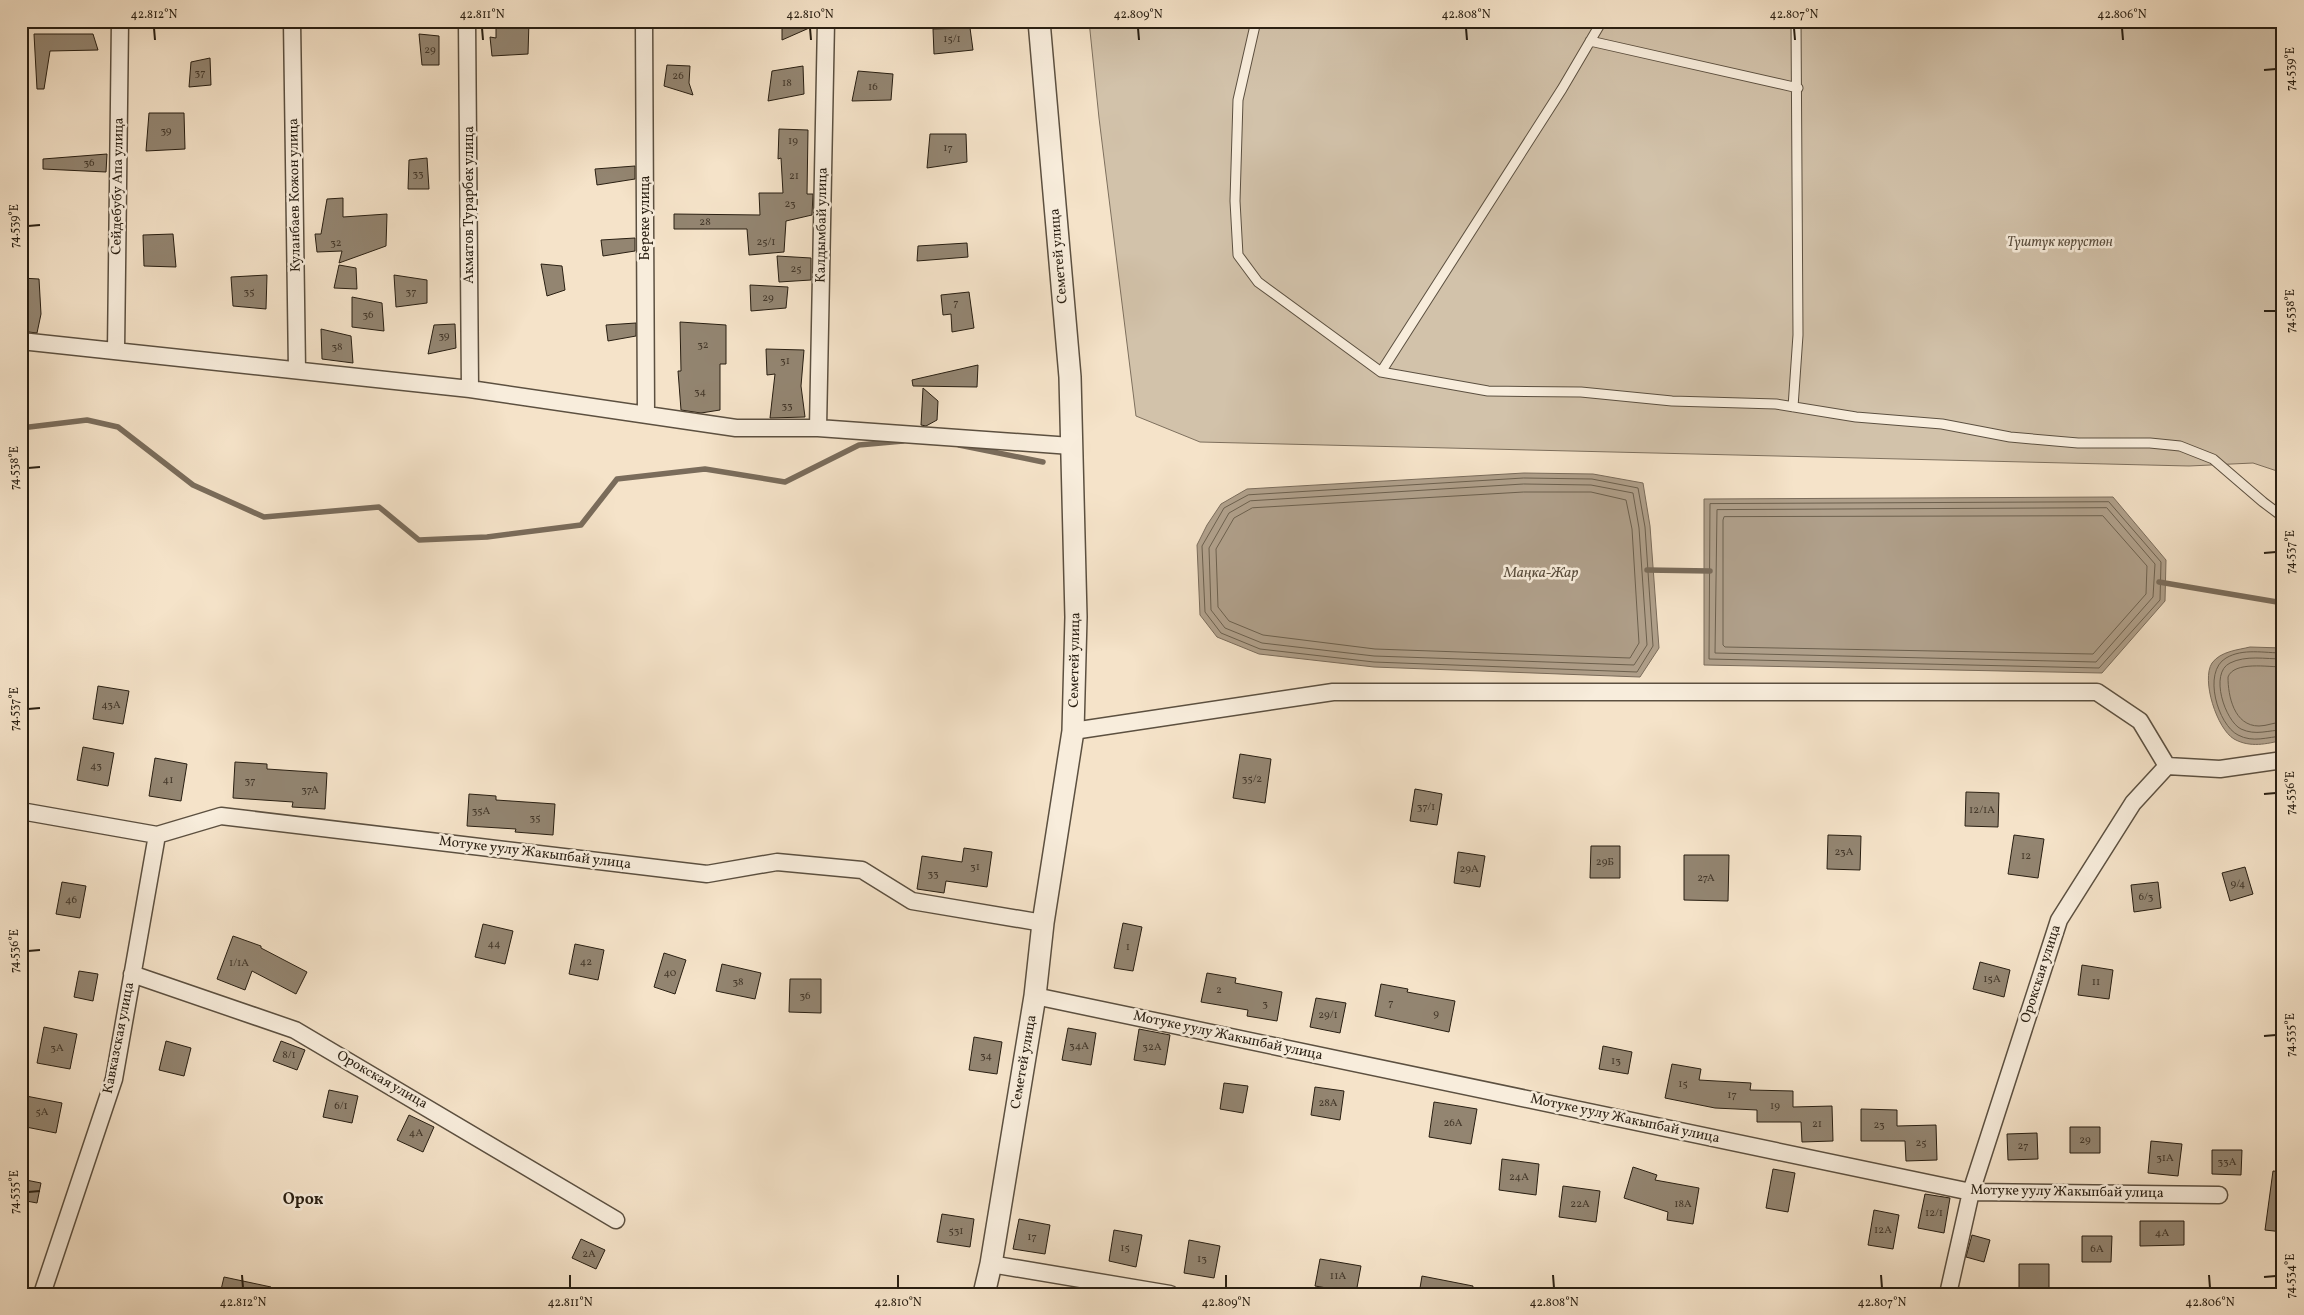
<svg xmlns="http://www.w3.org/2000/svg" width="2304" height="1315" font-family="Vollkorn,serif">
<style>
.green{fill:#d2c2aa;stroke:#7e705e}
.water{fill:#b0a08b;stroke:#7a6c5b}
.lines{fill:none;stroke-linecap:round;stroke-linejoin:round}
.shore{stroke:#6c604e;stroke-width:1}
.stream{stroke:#7a6c5b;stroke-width:5.5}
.building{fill:#938571;stroke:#291f12}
.service-casing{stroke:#5c5040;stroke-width:11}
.minor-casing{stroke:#5c5040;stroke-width:19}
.tertiary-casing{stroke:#5c5040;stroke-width:24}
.service{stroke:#f8eddc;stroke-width:9}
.minor{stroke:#f8eddc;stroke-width:16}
.tertiary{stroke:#f8eddc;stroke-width:21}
.ticks{fill:none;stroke:#291f12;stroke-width:2}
.labels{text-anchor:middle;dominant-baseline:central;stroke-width:5;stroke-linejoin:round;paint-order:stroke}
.number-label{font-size:11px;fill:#44382a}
.street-label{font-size:14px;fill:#291f12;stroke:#f8eddc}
.park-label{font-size:14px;font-style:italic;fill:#5c5040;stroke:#f8eddc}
.water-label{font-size:15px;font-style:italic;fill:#584c3c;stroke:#f8eddc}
.quarter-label{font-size:16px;font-weight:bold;fill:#291f12;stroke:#f8eddc}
.neatline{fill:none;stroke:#291f12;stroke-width:2}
.ticks-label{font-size:12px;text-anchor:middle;fill:#291f12}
</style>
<rect width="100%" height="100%" fill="#f5e3c9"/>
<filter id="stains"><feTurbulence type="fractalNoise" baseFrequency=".004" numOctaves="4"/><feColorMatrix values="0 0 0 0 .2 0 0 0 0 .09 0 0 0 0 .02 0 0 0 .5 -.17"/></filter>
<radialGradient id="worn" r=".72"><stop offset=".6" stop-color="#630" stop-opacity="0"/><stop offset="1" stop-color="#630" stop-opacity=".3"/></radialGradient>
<path class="green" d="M1089 21H2283V473L2253 463 2189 466 1200 442 1136 416 1099 118Z"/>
<path class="water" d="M1524 473 1593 474 1643 483 1650 526 1659 648 1640 677 1374 667 1259 654 1217 637 1200 615 1197 545 1207 525 1221 504 1247 489Z
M2113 497 2166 560 2165 601 2102 673 1704 665V499Z
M2250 647 2283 648V740C2267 744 2250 748 2234 739 2217 729 2201 680 2212 663 2221 651 2238 650 2250 647Z"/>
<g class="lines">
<path class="shore" d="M1524 478 1592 479 1638 488 1645 527 1653 646 1637 672 1374 662 1260 649 1221 633 1205 612 1202 546 1224 508 1248 495Z
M1524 484 1591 485 1633 493 1639 528 1647 645 1634 665 1374 656 1262 643 1225 628 1211 610 1209 548 1229 513 1250 501Z
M1524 492H1591L1626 500 1632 529 1639 643 1630 658 1375 649 1263 635 1229 621 1218 607 1216 549 1234 518 1252 508Z
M2109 502 2161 562 2160 600 2099 668 1709 659 1710 504Z
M2107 508 2155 564 2153 597 2096 662 1715 653 1717 510Z
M2103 516 2147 566 2146 594 2093 654 1725 647 1723 645V520L1724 517Z
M2283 653C2264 653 2243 648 2226 658 2202 672 2218 725 2238 735 2253 743 2267 737 2283 736
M2283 659C2265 659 2246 655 2230 663 2209 673 2225 721 2241 729 2256 736 2268 730 2283 730
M2283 667C2268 667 2234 661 2228 677 2228 696 2234 726 2259 726 2267 726 2275 722 2283 722"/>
<path class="stream" d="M21 428 87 420 118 427 193 485 264 517 379 507 419 540 487 537 581 525 617 479 705 469 785 482 859 445 903 441
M959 445 1043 462
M1647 570 1710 571
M2159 582 2283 603"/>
</g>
<path class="building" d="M496 21H529L528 54 492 56 490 37 496 38Z
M782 21H816V25L782 40Z
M970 28 973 50 934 54 933 29Z
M34 34H93L98 50 50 51 44 89H37Z
M419 34 439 36V65H422Z
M210 58 211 85 189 87 191 62Z
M667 65 690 66 689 83 693 95 664 86Z
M803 66 804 94 768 101 772 71Z
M858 71 893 74 891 100 852 101Z
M149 113H184L185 149 146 151Z
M779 129 808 130 807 194H813L812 215 786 221 784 252 749 255 747 229H674V214L760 215 759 193H783L781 158 778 159Z
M930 134H966L967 162 927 168Z
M107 154 106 172 43 169V159Z
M427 158 429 189H408L409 160Z
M635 166V179L597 185 595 169Z
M343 198V217L387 214 386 246 339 263 342 251 317 252 315 234H321L327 199Z
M173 234 176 267 144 266 143 235Z
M635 238V251L603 256 601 240Z
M967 243 968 257 917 261 918 246Z
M777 256 811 258V280L779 282Z
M541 264 562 266 565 290 547 296Z
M339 265 356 268 357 289 334 288Z
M267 275 266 309 233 306 231 277Z
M394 275 427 280V303L396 307Z
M21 278 39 279 41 314 37 333 21 331Z
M750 285 788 287 786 308 751 311Z
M969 292 974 328 952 332 951 314 943 315 941 295Z
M352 297 382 303 384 331 352 327Z
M680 322 726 325V364H720V410L701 413 681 410 678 371H681Z
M636 323V336L608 341 606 325Z
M455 324 456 348 428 354 434 325Z
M321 329 351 336 353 363 322 359Z
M766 349 804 350 801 386 805 417 770 418 775 374 767 375Z
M978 365 977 387 913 386 912 380Z
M923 388 938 401 937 420 926 426 921 425Z
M98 686 129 691 123 724 93 719Z
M83 747 114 753 108 786 77 780Z
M1240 754 1271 759 1265 803 1233 798Z
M155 758 187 764 181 801 149 796Z
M235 762 267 764V769L327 773 325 809 292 807 293 802 233 798Z
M1415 789 1442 794 1437 825 1410 821Z
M1966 792 1999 793 1998 827 1965 826Z
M469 794 496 796V800L555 804 553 835 515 832 516 829 467 826Z
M1828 835 1861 836 1860 870 1827 869Z
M2014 835 2044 839 2038 878 2008 874Z
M1591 846H1620V878H1590Z
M964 848 992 852 987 887 946 881 944 893 917 889 922 856 962 862Z
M1458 852 1485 856 1480 887 1454 883Z
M1684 855H1729L1728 901 1684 900Z
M2245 867 2253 894 2230 901 2222 873Z
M62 882 86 886 80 918 56 914Z
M2158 882 2161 908 2134 912 2131 885Z
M1123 923 1142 927 1133 971 1114 968Z
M483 924 513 931 505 964 475 957Z
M233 936 261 946V948L307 972 296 994 252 971 245 990 217 979Z
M575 944 604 950 598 980 569 974Z
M664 953 686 960 675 994 654 987Z
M1980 962 2010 970 2004 997 1973 989Z
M722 964 761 973 755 999 716 991Z
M2082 965 2113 970 2109 999 2078 995Z
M79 971 98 974 93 1001 74 997Z
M1207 973 1236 978 1235 983 1282 992 1277 1021 1247 1016 1248 1010 1201 1002Z
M790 979H821V1013L789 1012Z
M1381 984 1408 989 1407 992 1455 1001 1449 1032 1375 1016Z
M1316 998 1346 1003 1340 1033 1310 1027Z
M44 1027 77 1034 70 1069 37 1063Z
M1068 1028 1096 1033 1091 1065 1062 1060Z
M1139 1029 1170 1035 1165 1065 1134 1060Z
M974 1037 1002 1042 997 1074 969 1070Z
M166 1041 191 1048 184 1076 159 1070Z
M281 1041 305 1050 297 1070 273 1061Z
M1603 1046 1632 1052 1628 1074 1599 1069Z
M1672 1064 1701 1069 1699 1080 1751 1083 1750 1090 1793 1091V1107L1832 1106 1833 1141 1802 1142 1801 1122H1757V1110L1715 1108 1665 1098Z
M1224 1083 1248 1086 1243 1113 1220 1109Z
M1315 1087 1344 1091 1340 1120 1311 1115Z
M329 1090 358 1096 352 1123 323 1117Z
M26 1096 62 1103 56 1133 21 1126Z
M1434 1102 1477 1109 1471 1144 1429 1137Z
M1861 1109 1897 1110V1126L1936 1125 1937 1160 1906 1161 1905 1141H1861Z
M409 1115 434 1127 423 1152 397 1140Z
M2070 1127H2100V1153H2070Z
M2037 1133 2038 1159 2008 1160 2007 1134Z
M2151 1141 2182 1144 2178 1176 2148 1173Z
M2212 1150H2242L2241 1175 2212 1174Z
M1502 1159 1539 1164 1536 1195 1499 1190Z
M1633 1167 1657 1175 1655 1180 1699 1188 1693 1224 1667 1220 1668 1212 1624 1198Z
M1773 1169 1795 1173 1788 1212 1766 1208Z
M2273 1171 2283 1172V1232L2265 1230Z
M21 1179 41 1183 37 1203 21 1200Z
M1563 1186 1600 1191 1596 1222 1559 1217Z
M1925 1194 1950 1198 1944 1233 1918 1228Z
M1874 1210 1899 1215 1893 1249 1868 1245Z
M942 1214 974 1219 970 1247 937 1242Z
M1019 1219 1050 1225 1045 1254 1013 1249Z
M2140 1221H2184V1245L2140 1246Z
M1114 1230 1142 1235 1136 1267 1109 1261Z
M1972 1235 1990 1240 1984 1262 1966 1257Z
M2082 1236H2112L2111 1262H2082Z
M581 1239 605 1250 596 1269 572 1258Z
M1189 1240 1220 1246 1214 1278 1184 1273Z
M1320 1259 1361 1266 1356 1293 1315 1286Z
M2019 1264H2049V1290H2019Z
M1422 1276 1473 1286 1472 1294H1419Z
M224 1277 271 1287 270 1294H220Z"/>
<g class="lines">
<defs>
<path id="service" d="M1256 21 1238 100 1235 201 1238 255 1258 282 1381 372 1488 391 1581 392 1672 401 1776 404 1856 417 1942 424 2010 437 2078 443H2150L2180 446 2213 459 2263 502 2283 517
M1590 41 1798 88
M1381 372 1562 89 1602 21
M1793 407 1798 335 1796 21"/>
<path id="minor" d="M292 21 297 370
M467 21 470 389
M644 21 646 414
M21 341 470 389 736 428H818L1071 446
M116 351 120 21
M818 428 826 21
M1073 731 1333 692H2097L2140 721 2167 766
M21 811 157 835 221 816 707 874 777 862 862 870 912 901 1043 923
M132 974 295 1030 616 1220
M1035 996 1971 1192 2219 1195
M991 1264 1170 1294
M42 1294 114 1079 157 835
M1948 1294 1971 1192 2059 920 2133 803 2167 766 2220 769 2283 760"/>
<path id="tertiary" d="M984 1294 991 1264 1035 996 1043 923 1073 731 1076 617 1070 377 1039 21"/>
</defs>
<use href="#service" class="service-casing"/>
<use href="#minor" class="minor-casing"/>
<use href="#tertiary" class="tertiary-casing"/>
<use href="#service" class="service"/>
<use href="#minor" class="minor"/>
<use href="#tertiary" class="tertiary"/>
</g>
<path class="ticks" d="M154 28 155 40M482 28 483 40M810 28 811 40M1138 28 1139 40M1466 28 1467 40M1794 28 1795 40M2122 28 2123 40M2264 70 2276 69M28 226 40 225M2264 311H2276M28 468 40 467M2264 553 2276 552M28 709 40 708M2264 794 2276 793M28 951 40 950M2264 1036 2276 1035M28 1192 40 1191M242 1275 243 1288M570 1275V1288M898 1275V1288M1226 1275V1288M1553 1275 1554 1288M1881 1275 1882 1288M2209 1275 2210 1288M2264 1277 2276 1276"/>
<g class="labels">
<g class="number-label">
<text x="952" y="39">15/1</text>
<text x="430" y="50">29</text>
<text x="200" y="73">37</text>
<text x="678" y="76">26</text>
<text x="787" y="83">18</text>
<text x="873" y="87">16</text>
<text x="166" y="131">39</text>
<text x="793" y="141">19</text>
<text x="948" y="148">17</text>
<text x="89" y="163">36</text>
<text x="418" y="174">33</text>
<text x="794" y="176">21</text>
<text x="790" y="204">23</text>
<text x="705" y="222">28</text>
<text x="766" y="242">25/1</text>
<text x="336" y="243">32</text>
<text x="796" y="269">25</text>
<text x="249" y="292">35</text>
<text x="411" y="292">37</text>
<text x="768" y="298">29</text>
<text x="956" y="303">7</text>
<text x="368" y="315">36</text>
<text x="444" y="336">39</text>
<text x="703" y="345">32</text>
<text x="337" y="347">38</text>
<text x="785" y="361">31</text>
<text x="700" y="392">34</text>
<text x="787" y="406">33</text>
<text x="111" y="705">43А</text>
<text x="96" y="766">43</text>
<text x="1252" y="779">35/2</text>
<text x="168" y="780">41</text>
<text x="250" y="781">37</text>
<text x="310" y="790">37А</text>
<text x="1426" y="807">37/1</text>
<text x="1982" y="810">12/1А</text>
<text x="481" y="811">35А</text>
<text x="535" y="818">35</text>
<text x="1844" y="852">23А</text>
<text x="2026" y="856">12</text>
<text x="1605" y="862">29Б</text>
<text x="975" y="867">31</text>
<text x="1469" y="869">29А</text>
<text x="933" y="874">33</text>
<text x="1706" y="878">27А</text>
<text x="2238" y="884">9/4</text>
<text x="2146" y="897">6/3</text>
<text x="71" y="900">46</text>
<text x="494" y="944">44</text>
<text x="1128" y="947">1</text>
<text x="586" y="962">42</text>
<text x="239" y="963">1/1А</text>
<text x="670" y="973">40</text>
<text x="1992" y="979">15А</text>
<text x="738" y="982">38</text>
<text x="2096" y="982">11</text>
<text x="1219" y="990">2</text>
<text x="805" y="996">36</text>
<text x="1391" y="1003">7</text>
<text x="1265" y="1004">3</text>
<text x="1436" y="1014">9</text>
<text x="1328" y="1015">29/1</text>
<text x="1079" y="1046">34А</text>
<text x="1152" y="1047">32А</text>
<text x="57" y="1048">3А</text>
<text x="289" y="1055">8/1</text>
<text x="986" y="1056">34</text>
<text x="1616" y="1061">13</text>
<text x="1683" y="1084">15</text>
<text x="1732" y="1095">17</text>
<text x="1328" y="1103">28А</text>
<text x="341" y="1106">6/1</text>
<text x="1775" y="1106">19</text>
<text x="42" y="1112">5А</text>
<text x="1453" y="1123">26А</text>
<text x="1817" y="1124">21</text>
<text x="1879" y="1125">23</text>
<text x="416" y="1133">4А</text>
<text x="2085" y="1140">29</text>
<text x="1921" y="1143">25</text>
<text x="2023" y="1146">27</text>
<text x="2165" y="1158">31А</text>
<text x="2227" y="1162">33А</text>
<text x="1519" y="1177">24А</text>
<text x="1580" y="1204">22А</text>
<text x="1683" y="1204">18А</text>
<text x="1934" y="1213">12/1</text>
<text x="1883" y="1230">12А</text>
<text x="956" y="1231">531</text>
<text x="2162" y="1233">4А</text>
<text x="1032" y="1237">17</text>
<text x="1125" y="1248">15</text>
<text x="2097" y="1249">6А</text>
<text x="589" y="1254">2А</text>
<text x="1202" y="1259">13</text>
<text x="1338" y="1276">11А</text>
</g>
<g class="street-label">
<text transform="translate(118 186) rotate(-89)">Сейдебубу Апа улица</text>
<text transform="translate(295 195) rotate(-91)">Куланбаев Кожон улица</text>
<text transform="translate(469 205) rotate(-90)">Акматов Турарбек улица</text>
<text transform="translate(645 218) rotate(-90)">Береке улица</text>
<text transform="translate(822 225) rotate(-89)">Калдымбай улица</text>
<text transform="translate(1059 256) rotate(-95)">Семетей улица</text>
<text transform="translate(1075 660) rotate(-89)">Семетей улица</text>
<text transform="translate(535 853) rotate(7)">Мотуке уулу Жакыпбай улица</text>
<text transform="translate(2041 974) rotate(-72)">Орокская улица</text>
<text transform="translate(1228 1036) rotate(12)">Мотуке уулу Жакыпбай улица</text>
<text transform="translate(119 1038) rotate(-79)">Кавказская улица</text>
<text transform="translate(1024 1062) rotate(-80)">Семетей улица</text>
<text transform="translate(382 1080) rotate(30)">Орокская улица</text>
<text transform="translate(1625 1119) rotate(12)">Мотуке уулу Жакыпбай улица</text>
<text transform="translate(2067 1192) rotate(1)">Мотуке уулу Жакыпбай улица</text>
</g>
<g class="park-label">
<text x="2060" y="242">Түштүк көрүстөн</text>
</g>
<g class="water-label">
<text x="1541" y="573">Маңка-Жар</text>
</g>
<g class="quarter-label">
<text x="303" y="1200">Орок</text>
</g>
</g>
<rect width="2304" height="1315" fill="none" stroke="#f5e3c9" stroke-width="55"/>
<rect x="28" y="28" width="2248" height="1260" class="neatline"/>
<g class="ticks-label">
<text x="154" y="18">42.812°N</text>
<text x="482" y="18">42.811°N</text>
<text x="810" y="18">42.810°N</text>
<text x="1138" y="18">42.809°N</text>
<text x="1466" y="18">42.808°N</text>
<text x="1794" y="18">42.807°N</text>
<text x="2122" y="18">42.806°N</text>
<text transform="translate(2290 69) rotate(-90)" y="4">74.539°E</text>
<text transform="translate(14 226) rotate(-90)" y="4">74.539°E</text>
<text transform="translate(2290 311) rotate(-90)" y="4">74.538°E</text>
<text transform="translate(14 468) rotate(-90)" y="4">74.538°E</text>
<text transform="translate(2290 552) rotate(-90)" y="4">74.537°E</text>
<text transform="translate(14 709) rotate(-90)" y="4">74.537°E</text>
<text transform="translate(2290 793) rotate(-90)" y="4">74.536°E</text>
<text transform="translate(14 951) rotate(-90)" y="4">74.536°E</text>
<text transform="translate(2290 1035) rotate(-90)" y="4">74.535°E</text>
<text transform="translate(14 1192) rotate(-90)" y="4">74.535°E</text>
<text transform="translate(2290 1276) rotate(-90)" y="4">74.534°E</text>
<text x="243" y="1306">42.812°N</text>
<text x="570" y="1306">42.811°N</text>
<text x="898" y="1306">42.810°N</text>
<text x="1226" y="1306">42.809°N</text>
<text x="1554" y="1306">42.808°N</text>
<text x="1882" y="1306">42.807°N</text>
<text x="2210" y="1306">42.806°N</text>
</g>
<rect width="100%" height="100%" filter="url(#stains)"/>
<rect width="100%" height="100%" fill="url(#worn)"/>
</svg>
